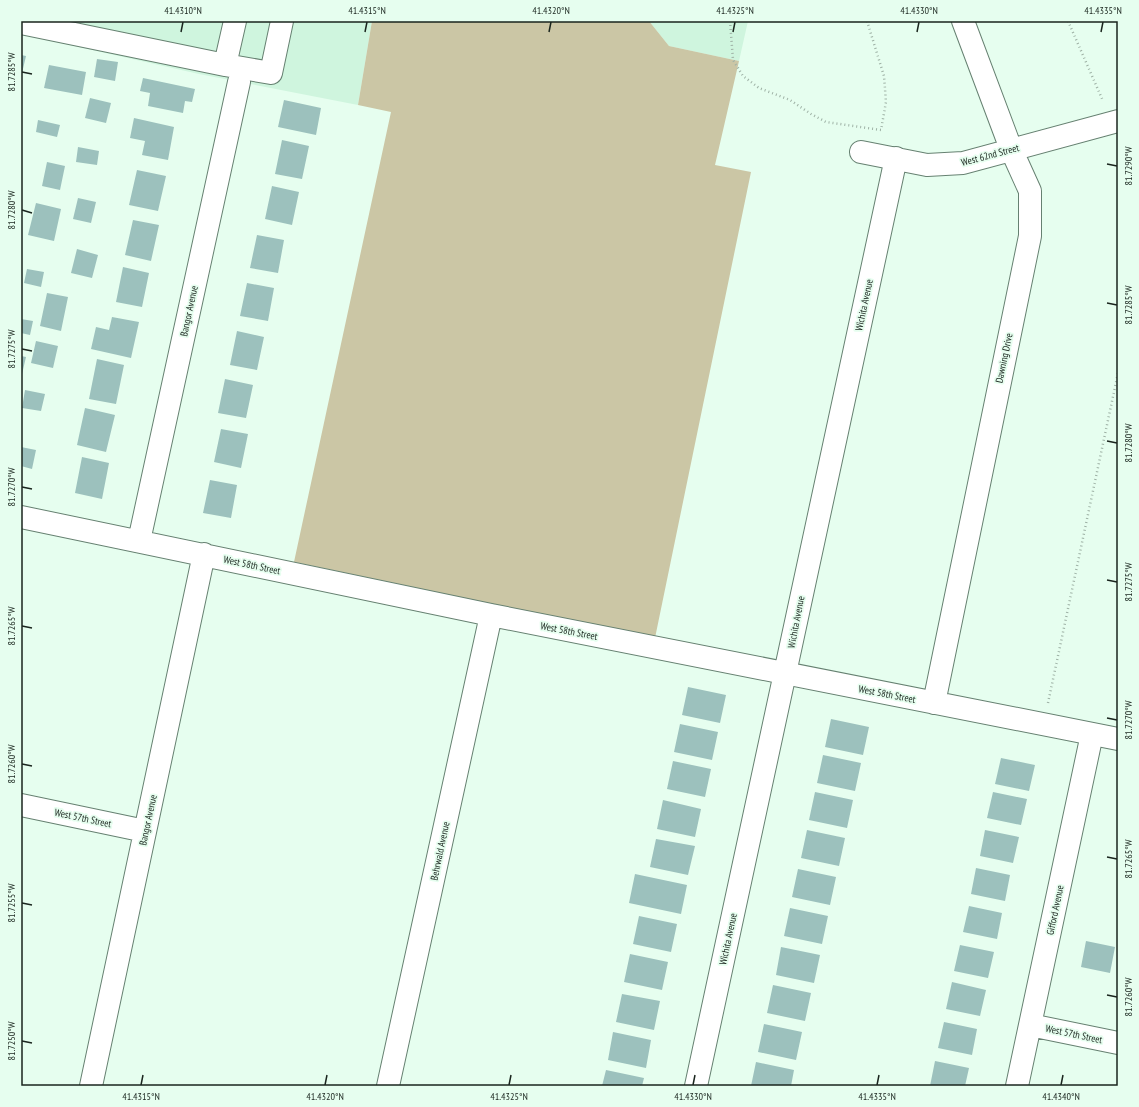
<svg xmlns="http://www.w3.org/2000/svg" width="1139" height="1107" font-family="'PT Sans Narrow',sans-serif">
<style>
.built{fill:#cff5de}
.green{fill:#cbc6a5}
.building{fill:#9cc1bd}
.lines{fill:none;stroke-linecap:round;stroke-linejoin:round}
.minor-casing{stroke:#668171;stroke-width:24}
.path{stroke:#9fb2a6;stroke-width:2.5;stroke-dasharray:1 3;stroke-linecap:butt}
.minor{stroke:#fff;stroke-width:22}
.ticks{fill:none;stroke:#1a251e;stroke-width:1.5}
.labels{text-anchor:middle;dominant-baseline:central;stroke-width:3.5;stroke-linejoin:round;paint-order:stroke}
.street-label{font-size:10px;fill:#1a251e;stroke:#e6feef}
.neatline{fill:none;stroke:#1a251e;stroke-width:1.5}
.ticks-label{font-size:10px;text-anchor:middle;fill:#1a251e}
</style>
<rect width="100%" height="100%" fill="#e6feef"/>
<path class="built" d="M21 21H372L358 105 199 74 21 34Z
M649 21H748L739 61 669 46Z"/>
<path class="green" d="M372 21H649L669 46 739 61 715 165 751 172 655 638 294 562 391 112 358 105Z"/>
<path class="building" d="M21 55 26 56 22 73H21Z
M97 59 118 62 115 81 94 77Z
M49 65 86 72 82 95 44 88Z
M143 78 195 89 192 102 185 101 183 113 148 106 150 93 140 91Z
M90 98 111 103 106 123 85 118Z
M284 100 321 108 316 135 278 127Z
M134 118 174 127 168 160 142 155 145 141 130 138Z
M38 120 60 125 57 137 36 132Z
M282 140 309 146 302 179 275 174Z
M78 147 99 151 97 165 76 162Z
M47 162 65 166 60 190 42 186Z
M137 170 166 176 158 211 129 205Z
M272 186 299 192 292 225 265 219Z
M78 198 96 202 91 223 73 219Z
M36 203 61 209 54 241 28 235Z
M133 220 159 225 151 261 125 255Z
M257 235 284 240 278 273 250 268Z
M77 249 98 255 92 278 71 273Z
M123 267 149 273 142 307 116 302Z
M27 269 44 272 41 287 24 283Z
M247 283 274 288 268 321 240 316Z
M47 293 68 297 61 331 40 326Z
M112 317 139 322 131 358 91 349 96 327 109 330Z
M21 319 33 321 30 335 21 333Z
M237 331 264 337 257 370 230 365Z
M36 341 58 346 53 368 31 363Z
M21 356 26 357 22 374H21Z
M97 359 124 365 116 404 89 399Z
M225 379 253 385 246 418 218 413Z
M25 390 45 394 41 411 22 408Z
M85 408 115 415 106 452 77 445Z
M221 429 248 434 241 468 214 462Z
M21 447 36 450 32 469 21 466Z
M82 457 109 463 102 499 75 493Z
M210 480 237 485 231 518 203 513Z
M688 687 726 695 720 723 682 715Z
M831 719 869 727 863 755 825 747Z
M680 724 718 732 712 760 674 752Z
M823 755 861 763 855 791 817 783Z
M1001 758 1035 765 1029 791 995 784Z
M673 761 711 769 705 797 667 789Z
M815 792 853 800 847 828 809 820Z
M993 792 1027 799 1021 825 987 818Z
M663 800 701 809 695 837 657 829Z
M807 830 845 838 839 866 801 858Z
M985 830 1019 837 1013 863 980 856Z
M656 839 695 846 688 875 650 867Z
M976 868 1010 875 1005 901 971 894Z
M798 869 836 877 830 905 792 897Z
M635 874 687 885 681 914 629 903Z
M969 906 1002 913 997 939 963 932Z
M790 908 828 916 822 944 784 936Z
M639 916 677 924 671 952 633 944Z
M1086 941 1115 947 1110 973 1081 967Z
M960 945 994 952 988 978 954 971Z
M781 947 820 955 814 983 776 975Z
M630 954 668 962 662 990 624 982Z
M952 982 986 990 980 1016 946 1009Z
M773 985 811 993 805 1021 767 1013Z
M622 994 660 1001 654 1030 616 1022Z
M944 1022 977 1029 972 1055 938 1048Z
M764 1024 802 1032 796 1060 758 1052Z
M613 1032 651 1040 646 1068 608 1060Z
M935 1061 969 1068 965 1086H930Z
M756 1062 794 1070 791 1086H751Z
M606 1070 644 1078 642 1086H602Z"/>
<g class="lines">
<defs>
<path id="minor" d="M21 23 225 65 235 21
M225 65 271 73 282 21
M861 152 927 165 963 163 1118 121
M21 517 491 615 1118 739
M139 541 239 82
M934 703 1030 236V191L1011 149 963 21
M21 805 145 831
M1030 1025 1118 1043
M91 1086 204 554
M388 1086 491 615
M696 1086 896 158
M1017 1086 1092 734"/>
</defs>
<use href="#minor" class="minor-casing"/>
<path class="path" d="M730 21 733 60 743 76 759 88 790 100 811 114 826 122 881 130 886 102 884 76 867 21
M1068 21 1103 101
M1048 703 1118 373"/>
<use href="#minor" class="minor"/>
</g>
<path class="ticks" d="M181 32 183 22M365 32 367 22M549 32 551 22M733 32 735 22M917 32 919 22M1101 32 1103 22M22 72 32 74M1107 164 1117 166M22 210 32 213M1107 303 1117 305M22 349 32 351M1107 441 1117 443M22 487 32 489M1107 580 1117 582M22 626 32 628M1107 718 1117 720M22 764 32 766M1107 857 1117 859M22 903 32 905M1107 995 1117 997M22 1041 32 1043M141 1085 143 1075M325 1085 327 1075M509 1085 511 1075M693 1085 695 1075M877 1085 879 1075M1061 1085 1063 1075"/>
<g class="labels">
<g class="street-label">
<text transform="translate(990 155) rotate(-15)">West 62nd Street</text>
<text transform="translate(864 305) rotate(-78)">Wichita Avenue</text>
<text transform="translate(189 311) rotate(-78)">Bangor Avenue</text>
<text transform="translate(1004 358) rotate(-78)">Dawning Drive</text>
<text transform="translate(252 565) rotate(12)">West 58th Street</text>
<text transform="translate(796 622) rotate(-79)">Wichita Avenue</text>
<text transform="translate(569 631) rotate(11)">West 58th Street</text>
<text transform="translate(887 694) rotate(11)">West 58th Street</text>
<text transform="translate(83 818) rotate(12)">West 57th Street</text>
<text transform="translate(148 820) rotate(-78)">Bangor Avenue</text>
<text transform="translate(440 851) rotate(-78)">Behrwald Avenue</text>
<text transform="translate(1055 910) rotate(-78)">Gifford Avenue</text>
<text transform="translate(728 939) rotate(-78)">Wichita Avenue</text>
<text transform="translate(1074 1034) rotate(12)">West 57th Street</text>
</g>
</g>
<rect width="1139" height="1107" fill="none" stroke="#e6feef" stroke-width="44"/>
<rect x="22" y="22" width="1095" height="1063" class="neatline"/>
<g class="ticks-label">
<text x="183" y="14">41.4310°N</text>
<text x="367" y="14">41.4315°N</text>
<text x="551" y="14">41.4320°N</text>
<text x="735" y="14">41.4325°N</text>
<text x="919" y="14">41.4330°N</text>
<text x="1103" y="14">41.4335°N</text>
<text transform="translate(11 72) rotate(-90)" y="4">81.7285°W</text>
<text transform="translate(1128 166) rotate(-90)" y="4">81.7290°W</text>
<text transform="translate(11 210) rotate(-90)" y="4">81.7280°W</text>
<text transform="translate(1128 305) rotate(-90)" y="4">81.7285°W</text>
<text transform="translate(11 349) rotate(-90)" y="4">81.7275°W</text>
<text transform="translate(1128 443) rotate(-90)" y="4">81.7280°W</text>
<text transform="translate(11 487) rotate(-90)" y="4">81.7270°W</text>
<text transform="translate(1128 582) rotate(-90)" y="4">81.7275°W</text>
<text transform="translate(11 626) rotate(-90)" y="4">81.7265°W</text>
<text transform="translate(1128 720) rotate(-90)" y="4">81.7270°W</text>
<text transform="translate(11 764) rotate(-90)" y="4">81.7260°W</text>
<text transform="translate(1128 859) rotate(-90)" y="4">81.7265°W</text>
<text transform="translate(11 903) rotate(-90)" y="4">81.7255°W</text>
<text transform="translate(1128 997) rotate(-90)" y="4">81.7260°W</text>
<text transform="translate(11 1041) rotate(-90)" y="4">81.7250°W</text>
<text x="141" y="1100">41.4315°N</text>
<text x="325" y="1100">41.4320°N</text>
<text x="509" y="1100">41.4325°N</text>
<text x="693" y="1100">41.4330°N</text>
<text x="877" y="1100">41.4335°N</text>
<text x="1061" y="1100">41.4340°N</text>
</g>
</svg>
